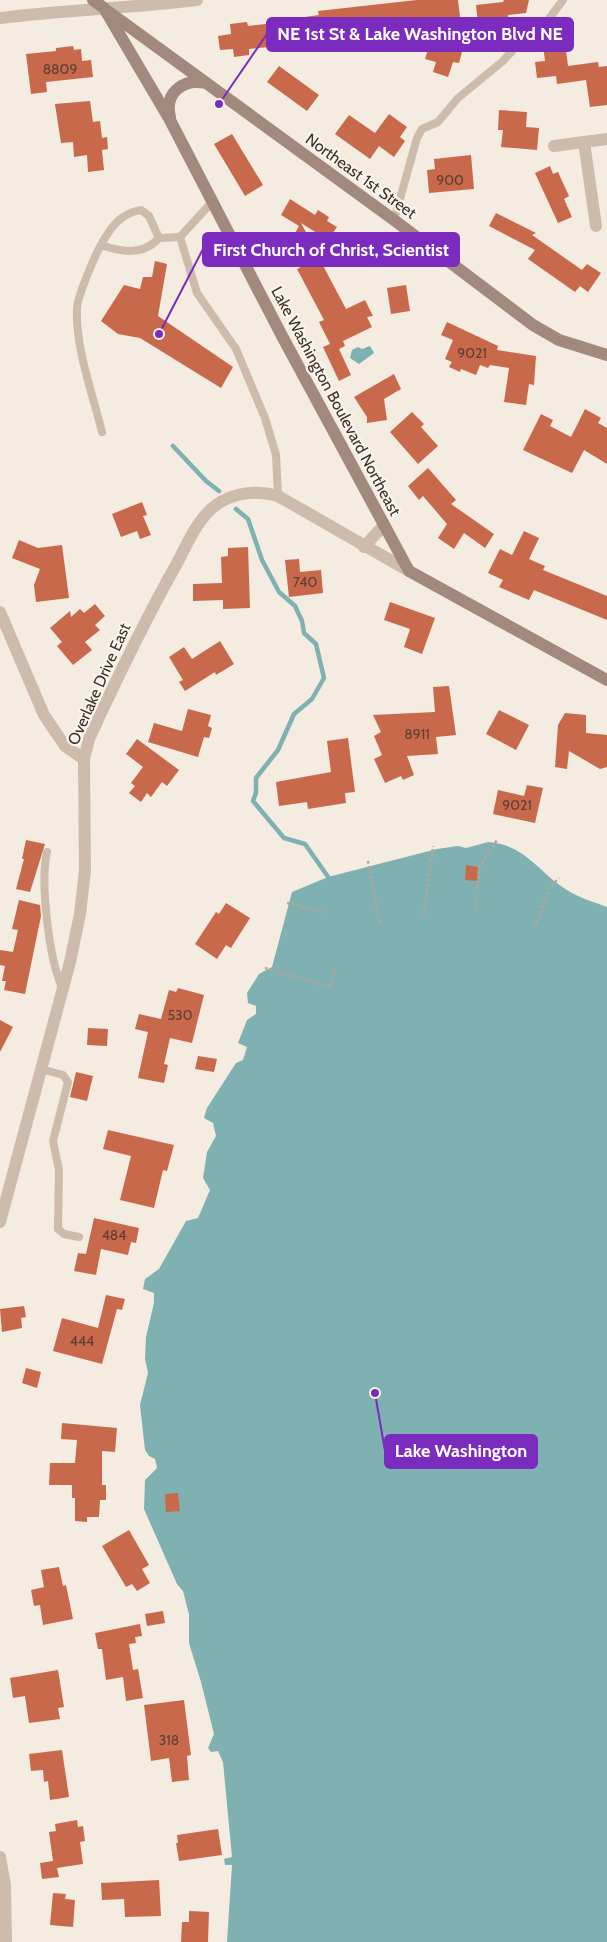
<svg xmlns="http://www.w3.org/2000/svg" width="607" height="1942" font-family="Cabin,sans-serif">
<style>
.water{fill:#7fb0b2}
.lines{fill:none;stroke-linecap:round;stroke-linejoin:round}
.stream{stroke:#7fb0b2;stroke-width:4.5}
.building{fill:#c8694b}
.path{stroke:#b9a596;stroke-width:2.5;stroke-dasharray:2.5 2.5;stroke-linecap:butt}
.service{stroke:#cdbbac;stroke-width:8}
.minor{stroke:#cdbbac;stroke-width:12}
.tertiary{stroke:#cdbbac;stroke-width:12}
.secondary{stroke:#a18a7d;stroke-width:12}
.labels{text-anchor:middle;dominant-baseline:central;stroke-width:4.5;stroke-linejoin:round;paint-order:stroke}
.number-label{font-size:14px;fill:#5e3e33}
.street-label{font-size:16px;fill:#3b302b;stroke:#fbf5ee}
.leader{fill:none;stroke:#7b2cbf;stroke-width:2}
.callout-dot{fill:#7b2cbf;stroke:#fbf5ee;stroke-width:2}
.callout{fill:#7b2cbf;stroke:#7b2cbf;stroke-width:2}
.callout-label{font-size:18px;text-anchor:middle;font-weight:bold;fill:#fff}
</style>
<rect width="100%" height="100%" fill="#f4ebe1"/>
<path class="water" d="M370 346 374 353 359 364 350 358 352 350 358 347 362 349Z
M488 842C526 845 538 872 567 890 579 898 594 902 607 907V1942H227L232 1865H225L224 1859 232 1857 223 1762 218 1751 211 1752 208 1748 214 1734 201 1682 189 1643V1614L183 1591 177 1584 144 1509 145 1480 157 1468 155 1459 149 1456 145 1450 140 1405 148 1373 145 1359 146 1337 154 1303V1293L143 1289 145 1279 159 1269 186 1221 198 1218 210 1190 203 1178 207 1152 216 1136 213 1123 204 1118 207 1108 236 1063 243 1060 247 1047 238 1043 247 1020 256 1014V1006L248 1003 247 993 259 974 272 967 292 892 328 877 437 849 458 846 466 848Z"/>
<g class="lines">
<path class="stream" d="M173 446 206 481 219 491
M236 509 248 519 262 560 279 592 295 606 302 621 304 633 316 644 324 678 312 699 294 714 278 750 256 778V793L253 801 284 838 305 844 331 881"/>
</g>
<path class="building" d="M417 0H458L460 17H456L449 44 463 48 459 63 453 62 448 77 433 72 436 62 425 59 435 27 400 31 401 36 377 39 375 27 343 31V37L322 40 321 31 299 33 297 18 319 15 318 11Z
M504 0H529L526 13 508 15 509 29 479 33 476 5 503 2Z
M247 22 248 26 266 24 268 47 249 49V55L234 57 233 49 220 50 218 36 231 34 230 24Z
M564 34 568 66 598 62 599 67 607 66V105L590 107 586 80 557 84 556 76 537 78 535 62 545 61 542 36Z
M73 46 74 50 81 49 82 61 91 60 93 77 46 82 47 92 31 94 26 54 56 51V48Z
M279 66 319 95 307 111 267 82Z
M90 101 93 122 100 121 102 138 107 137 108 149 102 150 104 170 88 172 87 155 74 157 73 142 61 143 55 104Z
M499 110 527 112 526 127 539 128 537 150 501 147 503 130H498Z
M389 114 407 127 400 137 405 141 394 157 379 146 370 159 335 134 349 115 375 133Z
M232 134 263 185 245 196 214 144Z
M471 155 474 189 429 193 427 170 435 169 434 159Z
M550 166 553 174 558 172 569 196 564 199 572 217 558 223 535 173Z
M290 199 315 215 318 210 329 217 327 221 337 227 328 240 301 223 315 249 294 235 299 226 281 215Z
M496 213 536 233 532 235 582 270 587 264 601 273 588 292 580 286 575 292 528 259 535 250 489 226Z
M319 258 346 309 365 300 373 316 367 317 372 327 343 341 345 346 339 349 351 375 339 381 323 347 330 344 319 322 324 320 297 269Z
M155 261 167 264 158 316 233 367 221 388 140 338 118 334 101 321 124 285 140 289 143 277H152Z
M406 285 410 311 391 314 387 288Z
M447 322 498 346 497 350 536 356 534 385 529 384 526 405 504 402 509 368 490 365 488 368 480 365 476 375 461 369 460 372 449 367 452 362 445 359 453 340 441 335Z
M394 374 401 389 384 399 387 420 367 423V417L354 397Z
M585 409 601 418 598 423 607 428V464L584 450 572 473 523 450 541 414 553 420 550 426 571 437Z
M412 412 424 424 421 427 438 446 418 464 390 432Z
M428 468 456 500 451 504 494 534 485 548 464 533 454 549 438 538 447 524 423 496 419 500 408 486Z
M142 502 147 515 143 516 151 535 140 539 137 531 121 537 112 514Z
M524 531 539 538 529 559 545 566 543 570 607 596V620L534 590 529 600 499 587 503 580 488 573 500 549 512 555Z
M19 540 38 548 62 545 69 598 36 602 34 585 40 569 12 558Z
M248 547 250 608 223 609V600L193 601V584L222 583 221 557 228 556V548Z
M299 559 300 572 321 570 323 593 289 597 285 560Z
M390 602 435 618 422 654 404 647 410 629 384 620Z
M95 604 105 616 95 625 100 630 85 642 92 650 73 665 57 646 62 642 50 628 70 611 71 617 80 609 84 613Z
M220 641 234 664 216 675 215 672 185 691 179 682 183 680 169 657 184 647 192 659Z
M449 686 456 735 436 737 438 754 407 756 414 775 403 780 401 776 385 783 374 759 382 755 374 736 381 732 373 715 435 712 433 687Z
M188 709 211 715 208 726 212 728 209 738 204 737 198 757 148 742 154 723 182 731Z
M499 710 529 725 516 750 486 734Z
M565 713 586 715V733L607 735V767L600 769 569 751 567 769 555 767 558 725Z
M348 738 355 792 345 793 346 803 308 809 307 802 279 806 276 782 331 772 327 741Z
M137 739 179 770 167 786 162 782 151 797 147 793 141 802 129 793 135 786 131 783 143 767 126 754Z
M527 785 543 788 535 823 493 814 498 790 524 796Z
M26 840 45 844 30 892 16 889 24 859H22Z
M466 865 478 867 477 881 465 880Z
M19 900 40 905 41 916 25 994 4 990 6 981H2L5 966 0 965V950L13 952 18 930 12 929Z
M226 903 250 918 231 948 226 945 217 959 195 944 216 912 219 914Z
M178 988 204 995 192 1043 170 1038 164 1064 168 1065 164 1083 138 1078 148 1032 135 1029 139 1014 161 1019 169 990 176 992Z
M0 1020 13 1027 0 1052Z
M88 1028 108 1029 107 1046 87 1045Z
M198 1056 217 1059 214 1072 195 1069Z
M76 1072 93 1076 87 1101 70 1097Z
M108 1130 174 1145 167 1171 163 1170 154 1208 120 1200 131 1156 103 1149Z
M94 1218 139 1228 136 1243 131 1242 128 1255 101 1249 96 1275 74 1271 78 1253 86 1254Z
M106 1295 125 1299 122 1310 117 1309 102 1364 53 1351 62 1318 98 1328Z
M24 1306 26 1317 21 1318 22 1328 2 1332 0 1309Z
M26 1368 41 1372 37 1388 22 1383Z
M62 1423 117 1428 115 1452 102 1451V1485H106V1500H100L99 1517H87V1522L75 1521V1498H72V1485H49L50 1463H75L77 1440 61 1439Z
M178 1493 180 1511 166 1512 165 1494Z
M129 1530 149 1565 142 1569 150 1583 137 1591 132 1584 126 1587 102 1546Z
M59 1567 63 1586 66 1585 73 1619 43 1625 40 1605 34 1606 31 1590 44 1587 41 1570Z
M163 1611 165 1623 147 1626 145 1614Z
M140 1624 142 1636 135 1637 136 1643 129 1644 133 1670 138 1669 143 1698 126 1701 123 1677 106 1680 102 1649H98L95 1633Z
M58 1670 64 1707 58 1708 60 1719 29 1723 25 1696 13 1698 10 1678Z
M184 1700 191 1755 187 1756 189 1780 172 1782 169 1758 151 1761 144 1705Z
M62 1750 69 1797 50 1800 48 1781 44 1782 43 1770 31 1771 29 1754Z
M77 1820 78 1827 83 1826 85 1841 80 1842 83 1864 57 1868 59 1877 42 1879 40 1863 53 1861 49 1832 56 1831 55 1824Z
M218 1829 222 1855 179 1861 176 1843H178L177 1835Z
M159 1880 161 1916 125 1917 124 1899 102 1900 101 1883Z
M53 1893 66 1894 65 1899 75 1900 73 1927 50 1925Z
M189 1911 209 1912 208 1942H181L182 1922H189Z"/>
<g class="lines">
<path class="path" d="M368 861 380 924
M287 903 325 912
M476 908 479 868 497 840
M424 916 433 846
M535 927 550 887 559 878
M265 968 331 987 336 966"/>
<path class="service" d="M212 202 180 237 197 293 236 349 265 418 276 455 278 496
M394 220 417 138 422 129 438 122 458 98 503 61 522 40 548 20 563 0
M101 245C121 252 143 256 159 238
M102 432C93 395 75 347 77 308 78 295 95 255 102 243 111 227 121 213 141 210L149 216 159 238 180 237
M47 852C40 882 49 959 62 987
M41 1069 63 1075 68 1082 53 1141 59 1170 58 1229 64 1234 79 1237"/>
<path class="minor" d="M584 142 596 226
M554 146 607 139
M0 612 44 715 65 746 84 759"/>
<path class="tertiary" d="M0 18C66 10 132 8 197 0
M364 547 384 525
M0 1222 70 962 80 914 85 870 84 759 89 739C116 680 144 622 176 565 187 545 197 519 216 505 234 492 257 490 278 496L409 571
M0 1857 5 1885 6 1942"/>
<path class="secondary" d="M93 0 104 8 170 120 282 336 409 571 607 680
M109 12 394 220 533 325 559 340 607 355
M170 117C164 93 183 78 206 83"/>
</g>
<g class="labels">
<g class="number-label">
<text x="60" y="69">8809</text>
<text x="450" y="180">900</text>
<text x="472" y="353">9021</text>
<text x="305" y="582">740</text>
<text x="417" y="734">8911</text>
<text x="517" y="805">9021</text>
<text x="180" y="1015">530</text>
<text x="114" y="1235">484</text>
<text x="82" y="1341">444</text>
<text x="169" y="1740">318</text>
</g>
<g class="street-label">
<text transform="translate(361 176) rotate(36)">Northeast 1st Street</text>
<text transform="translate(336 401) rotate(62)">Lake Washington Boulevard Northeast</text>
<text transform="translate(99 684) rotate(-66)">Overlake Drive East</text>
</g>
</g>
<path class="leader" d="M219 104L267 34M159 334L203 249M375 1393L385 1451"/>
<g class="callout-dot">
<circle cx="219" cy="104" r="5"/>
<circle cx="159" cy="334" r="5"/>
<circle cx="375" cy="1393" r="5"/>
</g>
<g class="callout">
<rect x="267" y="18" width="306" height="33" rx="5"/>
<rect x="203" y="233" width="256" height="33" rx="5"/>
<rect x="385" y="1435" width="152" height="33" rx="5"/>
</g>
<g class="callout-label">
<text x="420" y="40">NE 1st St &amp; Lake Washington Blvd NE</text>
<text x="331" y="256">First Church of Christ, Scientist</text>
<text x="461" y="1457">Lake Washington</text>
</g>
</svg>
